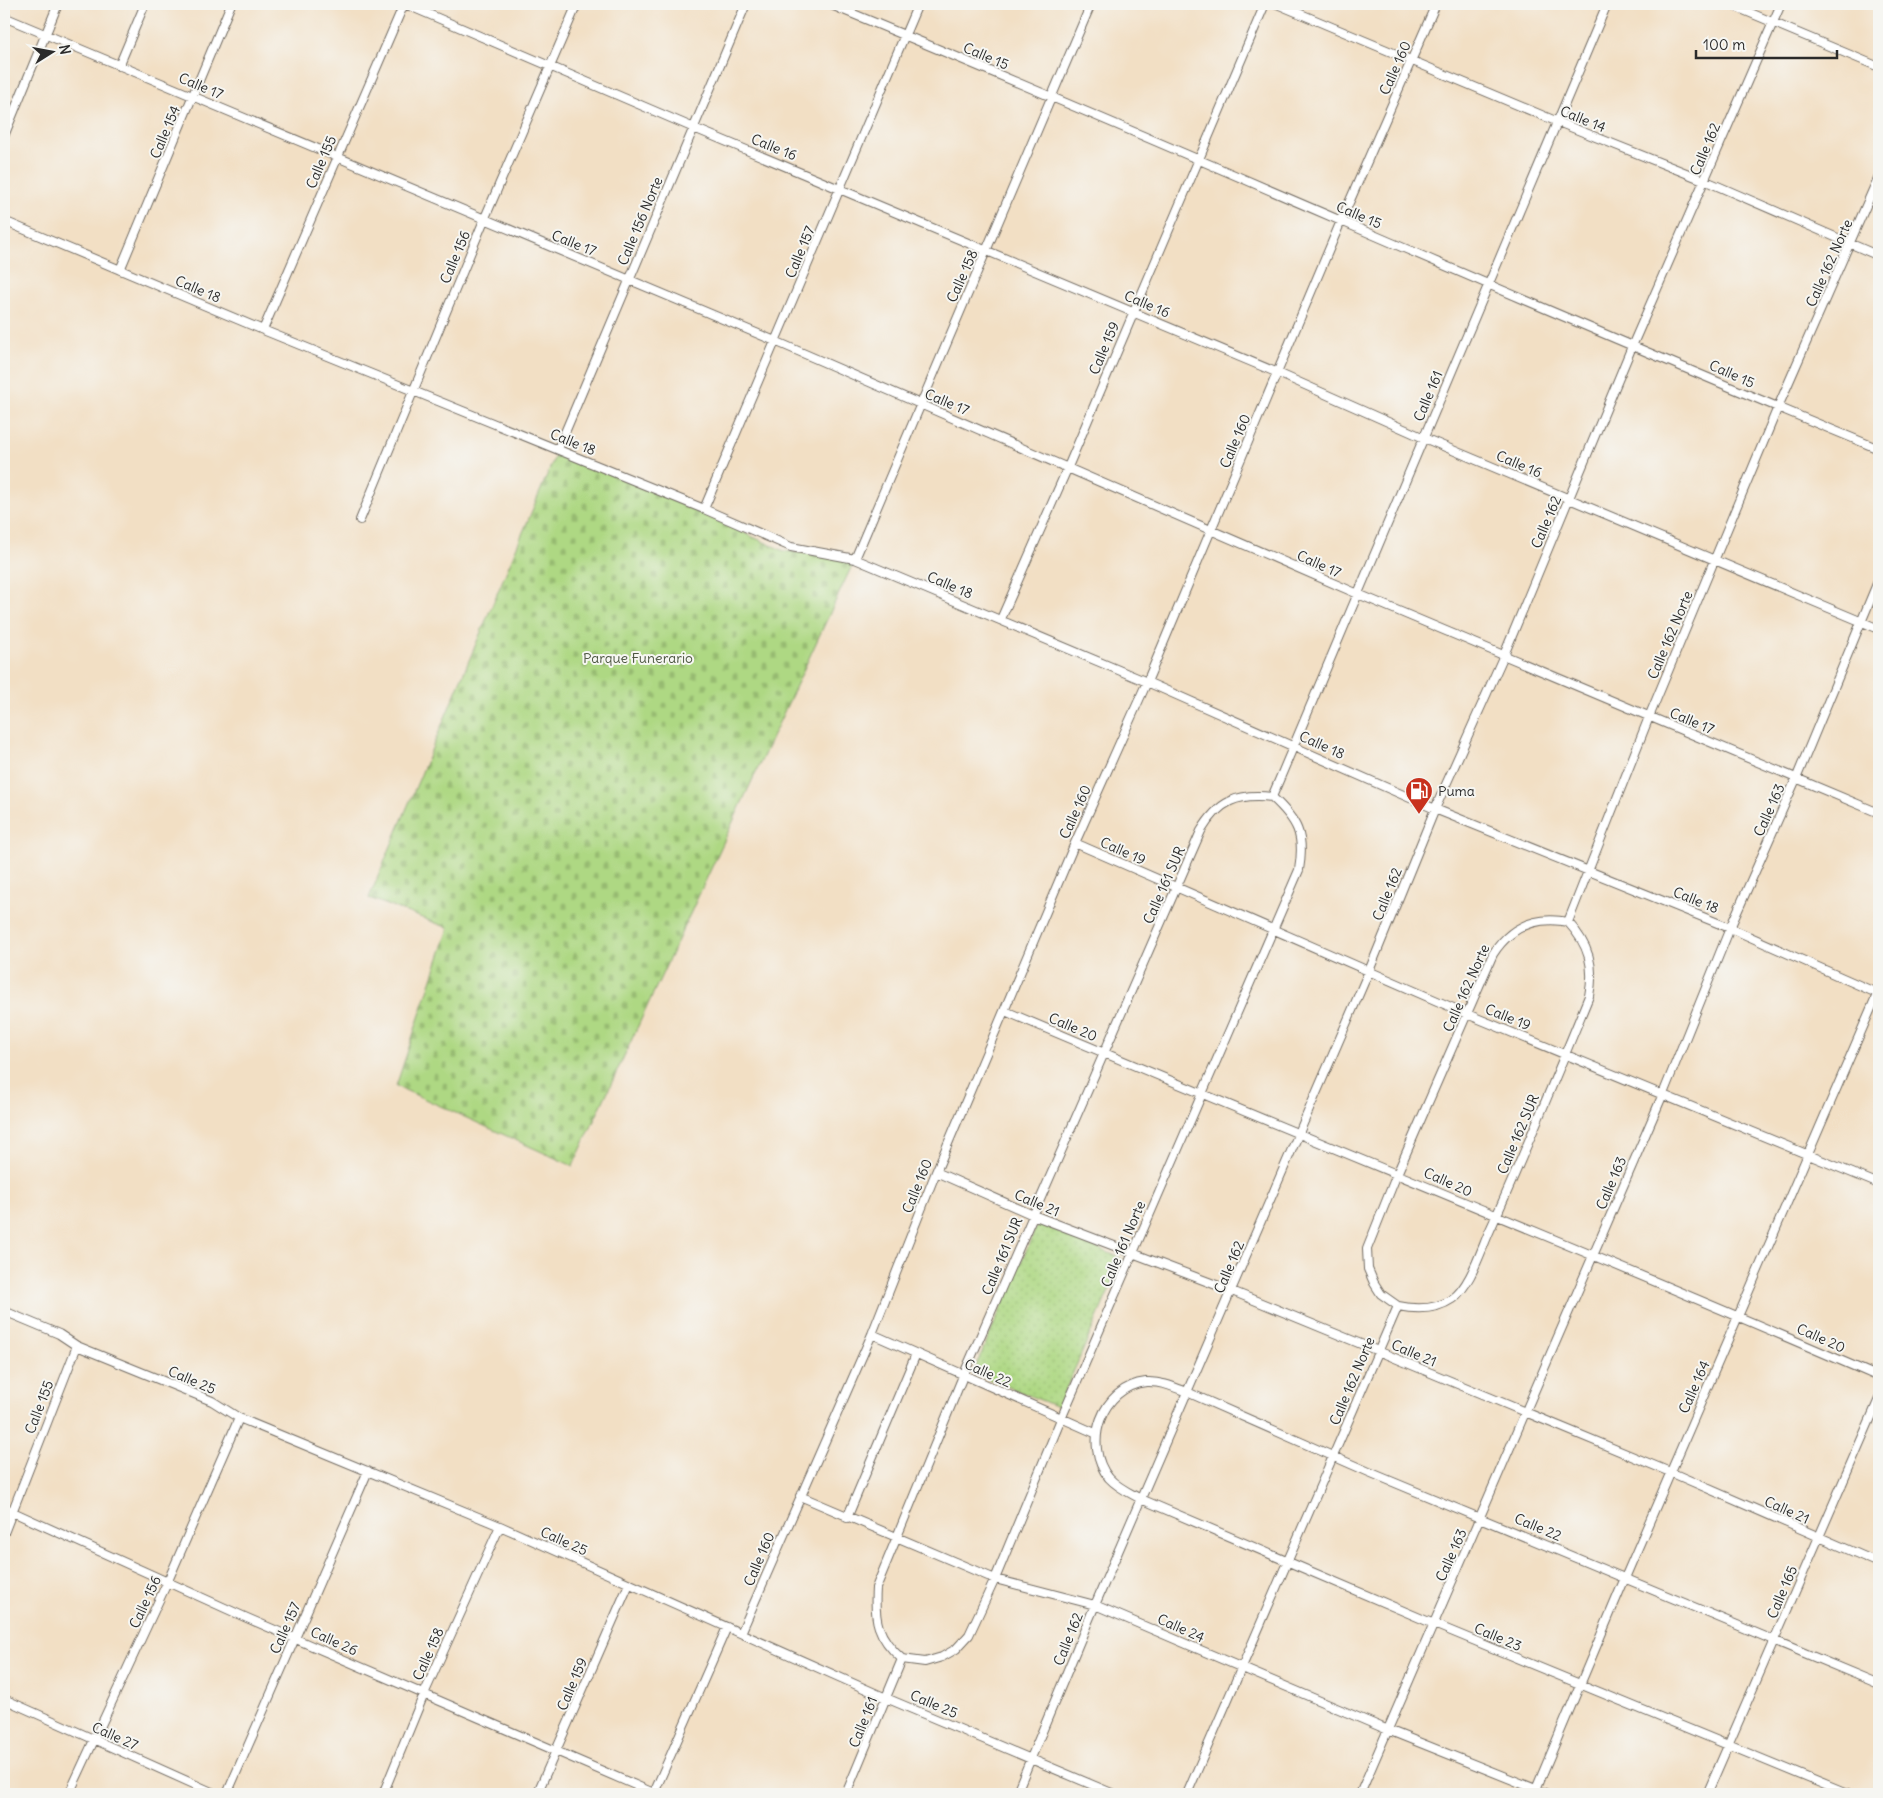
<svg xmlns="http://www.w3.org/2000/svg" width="1883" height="1798" font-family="Delius,sans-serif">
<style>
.grass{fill:url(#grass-dots);stroke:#6c8257}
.cemetery{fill:url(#cemetery-stones);stroke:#6c8257}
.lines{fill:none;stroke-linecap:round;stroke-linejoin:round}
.minor-casing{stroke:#716a61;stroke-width:10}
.minor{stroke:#fff;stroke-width:8}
.labels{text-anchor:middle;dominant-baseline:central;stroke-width:4;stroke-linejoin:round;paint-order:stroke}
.street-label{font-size:14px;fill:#2b2b2b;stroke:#f6f6f2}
.park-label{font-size:14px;fill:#4c5641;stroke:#f6f6f2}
.poi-label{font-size:14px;fill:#2b2b2b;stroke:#f6f6f2;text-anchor:start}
</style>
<defs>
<pattern id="grass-dots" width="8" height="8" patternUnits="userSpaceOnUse" patternTransform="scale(1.25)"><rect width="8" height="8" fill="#aed883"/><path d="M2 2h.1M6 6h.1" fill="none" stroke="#96ba71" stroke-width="1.8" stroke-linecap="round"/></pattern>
<pattern id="cemetery-stones" width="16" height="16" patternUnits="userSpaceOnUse" patternTransform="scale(1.25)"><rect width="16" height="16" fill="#aed883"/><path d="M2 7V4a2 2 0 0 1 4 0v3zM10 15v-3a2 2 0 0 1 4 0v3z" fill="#96ba71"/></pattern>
</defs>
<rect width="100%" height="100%" fill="#f6f6f2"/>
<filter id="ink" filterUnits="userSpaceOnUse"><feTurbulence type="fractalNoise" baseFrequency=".02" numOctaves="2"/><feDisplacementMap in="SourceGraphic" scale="10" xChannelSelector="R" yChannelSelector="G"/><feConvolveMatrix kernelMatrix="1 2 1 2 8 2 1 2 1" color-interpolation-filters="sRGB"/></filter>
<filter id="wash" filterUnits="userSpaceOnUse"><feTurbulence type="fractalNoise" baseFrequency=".0096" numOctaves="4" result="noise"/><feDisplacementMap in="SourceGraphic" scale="20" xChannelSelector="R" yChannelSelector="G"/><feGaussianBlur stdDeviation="1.12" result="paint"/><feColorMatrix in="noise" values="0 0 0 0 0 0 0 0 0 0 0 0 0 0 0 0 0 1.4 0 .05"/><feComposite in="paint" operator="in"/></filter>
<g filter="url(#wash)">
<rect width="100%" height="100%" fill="#f2dfc4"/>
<path class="grass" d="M1038 1223 1123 1259 1058 1407 973 1373Z"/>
<path class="cemetery" d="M558 449 784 551 855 559 573 1166 396 1086 449 928 369 898Z"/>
</g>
<g filter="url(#ink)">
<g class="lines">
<defs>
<path id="minor" d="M405 4 694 128 1278 373 1424 438 1879 629
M829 4C1181 148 1527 305 1879 449
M1277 4 1558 122 1706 181 1879 256
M1729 4 1879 67
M4 17 775 341 1358 594 1879 813
M119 66 145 4
M4 136 58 4
M4 221 263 330 704 509 791 547 855 559 1147 682 1435 809 1730 928 1879 994
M120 270 231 4
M263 330 404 4
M558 449 746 4
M704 509 918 4
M360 520 484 220 577 4
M855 559 1091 4
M1001 619 1068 467 1265 4
M1272 797 1607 4
M1075 843 1467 1014 1879 1184
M1005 1011C1296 1135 1590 1251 1879 1377
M936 1172 1033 1215 1232 1291 1378 1351 1670 1472 1879 1563
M1398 1306C1417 1310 1436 1310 1452 1299 1470 1287 1481 1250 1490 1230 1525 1153 1557 1074 1589 996 1595 966 1589 945 1568 922
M4 1311 59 1334 77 1346 212 1401 239 1418 500 1526 886 1698 1114 1794
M872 1334 1095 1433
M800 1496 995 1579 1095 1605 1388 1730 1548 1794
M4 1508 247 1618 656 1794
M847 1518 916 1354
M4 1533 77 1346
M741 1633 872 1334 936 1172 1075 843 1147 682 1341 221 1436 4
M902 1659 925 1662 942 1657 956 1649 969 1635 995 1579 1061 1419 1299 870C1305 835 1298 821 1272 797
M902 1659C877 1637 874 1620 876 1588L963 1376 1201 831C1219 801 1237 793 1272 797
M4 1699 216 1794
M4 1793 7 1794
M654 1793 727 1627
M69 1794 167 1583 239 1418
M227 1794 368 1471
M383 1794 424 1694 500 1526
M537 1794 629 1584
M846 1794 902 1659
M1016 1794 1095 1605 1369 971 1435 809 1504 655 1633 344 1781 4
M1187 1794 1398 1306 1381 1294 1374 1283 1368 1269 1367 1249 1397 1174 1493 954C1511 926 1536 916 1568 922L1649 717 1778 407 1879 176
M1360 1794 1663 1094 1730 928 1796 779 1879 579
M1534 1794 1625 1578 1879 990
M1707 1794 1879 1399
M1847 1794 1434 1624 1141 1499C1130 1493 1118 1488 1109 1478 1082 1445 1101 1387 1146 1382 1160 1381 1174 1387 1187 1392L1369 1472 1879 1684
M1879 1794V1793"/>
</defs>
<use href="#minor" class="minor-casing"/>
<use href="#minor" class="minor"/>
</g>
</g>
<defs>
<symbol id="fuel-pin" viewBox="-11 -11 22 30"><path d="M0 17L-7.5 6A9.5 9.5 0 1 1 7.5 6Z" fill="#c8321e" stroke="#f6f6f2"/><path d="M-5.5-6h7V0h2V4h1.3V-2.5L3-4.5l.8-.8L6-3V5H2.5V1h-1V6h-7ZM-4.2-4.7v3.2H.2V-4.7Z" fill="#fff"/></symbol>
</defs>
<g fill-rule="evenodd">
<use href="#fuel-pin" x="1403" y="775" width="32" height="43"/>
</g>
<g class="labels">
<g class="street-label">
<text transform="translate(986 56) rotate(23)">Calle 15</text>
<text transform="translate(1395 68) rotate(-66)">Calle 160</text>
<text transform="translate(201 86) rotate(23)">Calle 17</text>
<text transform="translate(1583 119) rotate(22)">Calle 14</text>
<text transform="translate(165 132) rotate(-67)">Calle 154</text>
<text transform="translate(774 147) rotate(22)">Calle 16</text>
<text transform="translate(1705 149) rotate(-67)">Calle 162</text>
<text transform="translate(321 162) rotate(-67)">Calle 155</text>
<text transform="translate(1359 215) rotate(23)">Calle 15</text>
<text transform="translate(640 221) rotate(-67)">Calle 156 Norte</text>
<text transform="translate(574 243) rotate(22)">Calle 17</text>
<text transform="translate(800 252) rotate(-67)">Calle 157</text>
<text transform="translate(455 257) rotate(-67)">Calle 156</text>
<text transform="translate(1829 263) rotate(-66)">Calle 162 Norte</text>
<text transform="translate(962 276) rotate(-66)">Calle 158</text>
<text transform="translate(198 289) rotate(23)">Calle 18</text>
<text transform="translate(1147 304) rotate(23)">Calle 16</text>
<text transform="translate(1104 348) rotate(-67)">Calle 159</text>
<text transform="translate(1732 374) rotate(24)">Calle 15</text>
<text transform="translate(1428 396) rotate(-67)">Calle 161</text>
<text transform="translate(947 402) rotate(23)">Calle 17</text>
<text transform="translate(1235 441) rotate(-67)">Calle 160</text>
<text transform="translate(573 442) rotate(22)">Calle 18</text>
<text transform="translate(1519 464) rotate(23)">Calle 16</text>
<text transform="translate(1546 522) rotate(-67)">Calle 162</text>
<text transform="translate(1319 564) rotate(24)">Calle 17</text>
<text transform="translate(950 585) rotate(23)">Calle 18</text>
<text transform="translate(1670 635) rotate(-67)">Calle 162 Norte</text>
<text transform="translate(1692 721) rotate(23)">Calle 17</text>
<text transform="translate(1322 745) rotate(24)">Calle 18</text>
<text transform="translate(1769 810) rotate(-66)">Calle 163</text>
<text transform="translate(1075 812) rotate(-66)">Calle 160</text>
<text transform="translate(1123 851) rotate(24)">Calle 19</text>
<text transform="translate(1164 885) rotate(-66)">Calle 161 SUR</text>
<text transform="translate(1387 894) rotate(-68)">Calle 162</text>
<text transform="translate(1696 900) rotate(22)">Calle 18</text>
<text transform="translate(1466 988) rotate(-66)">Calle 162 Norte</text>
<text transform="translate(1508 1017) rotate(22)">Calle 19</text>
<text transform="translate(1073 1027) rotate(23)">Calle 20</text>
<text transform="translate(1518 1134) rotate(-67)">Calle 162 SUR</text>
<text transform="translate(1448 1182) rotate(24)">Calle 20</text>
<text transform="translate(1611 1183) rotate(-67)">Calle 163</text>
<text transform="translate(917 1186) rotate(-68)">Calle 160</text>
<text transform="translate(1037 1203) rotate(23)">Calle 21</text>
<text transform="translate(1123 1244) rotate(-67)">Calle 161 Norte</text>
<text transform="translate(1002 1256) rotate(-67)">Calle 161 SUR</text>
<text transform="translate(1229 1267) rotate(-67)">Calle 162</text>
<text transform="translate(1821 1338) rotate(24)">Calle 20</text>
<text transform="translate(1414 1353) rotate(23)">Calle 21</text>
<text transform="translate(988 1373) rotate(24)">Calle 22</text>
<text transform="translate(192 1380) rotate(23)">Calle 25</text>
<text transform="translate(1352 1381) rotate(-67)">Calle 162 Norte</text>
<text transform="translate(1694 1387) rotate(-66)">Calle 164</text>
<text transform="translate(39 1407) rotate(-69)">Calle 155</text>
<text transform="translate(1787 1510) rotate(24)">Calle 21</text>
<text transform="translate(1538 1527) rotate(23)">Calle 22</text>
<text transform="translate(564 1541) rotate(24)">Calle 25</text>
<text transform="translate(1451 1555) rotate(-66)">Calle 163</text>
<text transform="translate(759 1559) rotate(-67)">Calle 160</text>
<text transform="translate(1782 1592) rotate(-67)">Calle 165</text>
<text transform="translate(145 1602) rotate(-65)">Calle 156</text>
<text transform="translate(285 1628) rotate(-66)">Calle 157</text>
<text transform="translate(1181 1628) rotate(24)">Calle 24</text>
<text transform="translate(1498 1637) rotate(23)">Calle 23</text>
<text transform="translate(1068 1639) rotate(-68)">Calle 162</text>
<text transform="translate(334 1641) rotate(24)">Calle 26</text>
<text transform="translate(428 1654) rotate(-66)">Calle 158</text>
<text transform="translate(572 1684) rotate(-67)">Calle 159</text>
<text transform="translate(934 1704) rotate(23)">Calle 25</text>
<text transform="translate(863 1722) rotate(-68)">Calle 161</text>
<text transform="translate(115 1736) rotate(24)">Calle 27</text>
</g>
<g class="park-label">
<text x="638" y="658">Parque Funerario</text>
</g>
<g class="poi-label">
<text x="1438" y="791">Puma</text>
</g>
</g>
<rect width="1883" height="1798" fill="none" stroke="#f6f6f2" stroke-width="20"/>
<g transform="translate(52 52) rotate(79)" stroke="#f6f6f2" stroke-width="4" paint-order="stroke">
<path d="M0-4L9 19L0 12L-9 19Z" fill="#2b2b2b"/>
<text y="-8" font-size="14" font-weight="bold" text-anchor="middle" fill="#2b2b2b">N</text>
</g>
<path d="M1696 50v8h141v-8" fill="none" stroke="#2b2b2b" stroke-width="2.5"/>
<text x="1703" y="50" font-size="15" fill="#2b2b2b" stroke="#f6f6f2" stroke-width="4" paint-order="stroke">100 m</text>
</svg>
